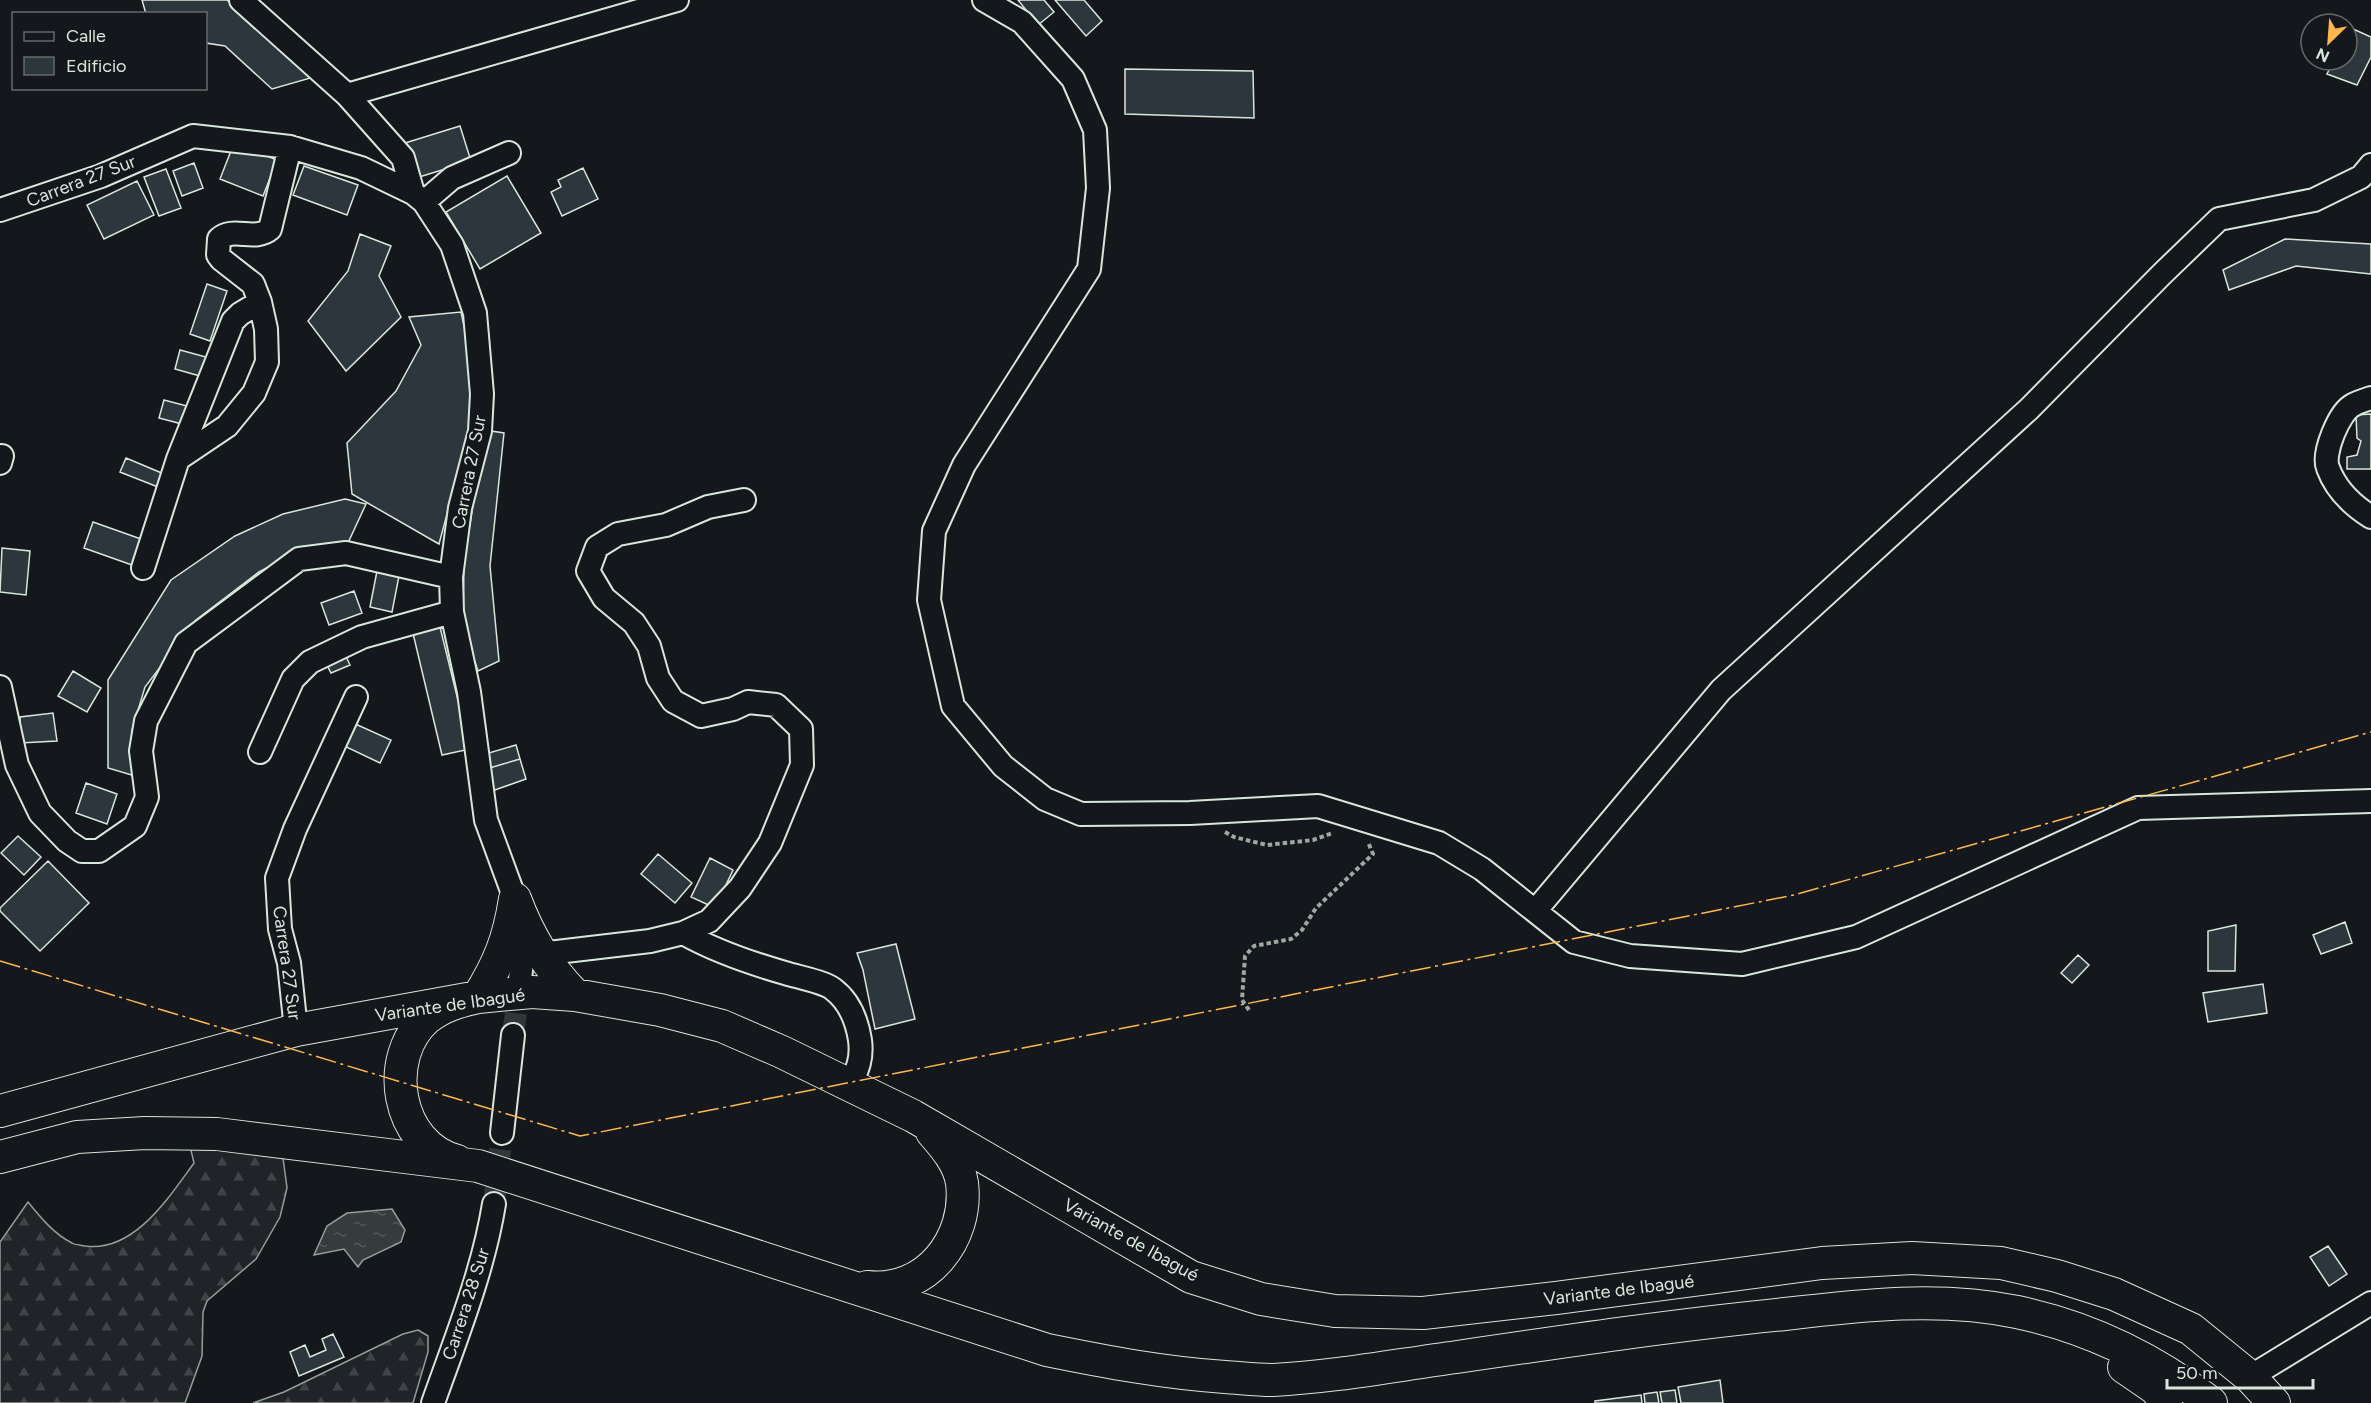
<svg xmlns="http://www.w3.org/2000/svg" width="2371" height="1403" font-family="Figtree,sans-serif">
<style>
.forest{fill:url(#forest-firs);stroke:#939e99;stroke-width:1.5}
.water{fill:url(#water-ripples);stroke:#939e99;stroke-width:1.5}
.building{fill:#2c363c;stroke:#d8e6dc;stroke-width:1.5}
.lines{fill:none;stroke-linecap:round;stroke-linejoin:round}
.minor-tunnel{stroke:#313739;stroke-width:22;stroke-dasharray:22 11;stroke-linecap:butt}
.minor-casing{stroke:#d8e6dc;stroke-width:26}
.highway-casing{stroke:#d8e6dc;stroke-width:34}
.path{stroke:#9da8a2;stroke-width:4;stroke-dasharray:4.5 3;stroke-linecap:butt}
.minor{stroke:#14181c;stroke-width:22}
.highway{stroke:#14181c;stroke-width:32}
.power{stroke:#ffb74d;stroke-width:1.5;stroke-dasharray:21 4.5 3 4.5;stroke-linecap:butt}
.labels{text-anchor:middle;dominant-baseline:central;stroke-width:4.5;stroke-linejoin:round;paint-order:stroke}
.street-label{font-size:18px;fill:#d8e6dc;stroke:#14181c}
</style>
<defs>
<pattern id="forest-firs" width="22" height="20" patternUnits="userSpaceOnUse" patternTransform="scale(1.5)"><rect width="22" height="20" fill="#202428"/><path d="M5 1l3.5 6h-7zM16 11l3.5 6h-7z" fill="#404447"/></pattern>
<pattern id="water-ripples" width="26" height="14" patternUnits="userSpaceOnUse" patternTransform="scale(1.5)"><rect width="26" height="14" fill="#363b3e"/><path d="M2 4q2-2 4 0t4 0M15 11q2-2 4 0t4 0" fill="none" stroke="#525759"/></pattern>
</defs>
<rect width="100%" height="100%" fill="#14181c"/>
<path class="forest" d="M189 1142 283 1158 287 1188 280 1217 256 1259 207 1301 203 1312 202 1356 185 1403H0V1242L28 1202C41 1218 54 1234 72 1243 75 1245 81 1245 85 1246 134 1253 169 1197 194 1163Z
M418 1330 428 1336V1352L413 1403H253L284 1392 403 1334Z"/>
<path class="water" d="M392 1209 405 1230 401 1242 363 1260 358 1267 344 1249 314 1255 327 1226 347 1213Z"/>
<path class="building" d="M142 0H227L314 77 272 89 225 46 206 43V14H146Z
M1018 0H1044L1054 12 1038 25Z
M1055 0H1084L1102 21 1086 36Z
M2351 28 2371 37V57L2357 85 2327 74 2334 60H2347V35Z
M1125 69 1253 71 1254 118 1125 114Z
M460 126 471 161 416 178 405 143Z
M234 143 277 160 263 196 220 179Z
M194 163 203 188 182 196 173 171Z
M304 166 358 185 347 215 293 195Z
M583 168 598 199 562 216 551 192 561 187 558 180Z
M166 169 181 208 159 216 144 177Z
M507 176 541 233 480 269 446 212Z
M137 181 154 215 104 239 87 205Z
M360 234 391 246 379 276 401 317 346 371 308 321 348 271Z
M2285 239 2371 244V274L2296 266 2229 290 2223 270Z
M207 284 227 291 210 341 190 334Z
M461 312 479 395 439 544 352 494 347 443 396 391 421 345 409 317Z
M180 350 206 357 200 376 175 369Z
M164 400 187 406 182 424 159 418Z
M2371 414V469H2347V457L2357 455 2361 441 2357 438 2356 415Z
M491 431 504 433 490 566 499 661 478 671 463 626 464 561 480 462Z
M126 458 164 474 158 487 120 472Z
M345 499 366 504 347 545 305 548 259 572 196 620 145 687 132 730 135 776 108 768V680L171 580 235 536 283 514Z
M93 522 141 539 132 565 84 548Z
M2 548 30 551 26 595 0 592Z
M377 571 399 576 392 612 370 607Z
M354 591 362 613 329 625 321 603Z
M438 619 470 749 442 755 411 625Z
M343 650 350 665 331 673 324 659Z
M73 671 101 688 87 712 58 696Z
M53 713 57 741 20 743V717Z
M351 722 391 740 380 763 340 744Z
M516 745 520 759 486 769 482 755Z
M520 759 526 779 492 791 486 769Z
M86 783 117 794 107 824 76 813Z
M18 836 41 857 24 875 1 853Z
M658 854 692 883 675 903 641 874Z
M710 858 733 870 715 908 691 897Z
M48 861 89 903 40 951 0 911V908Z
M2345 922 2352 943 2321 954 2313 935Z
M2236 925 2235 971H2208V931Z
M896 944 915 1019 875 1029 863 970 857 953Z
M2078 955 2089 965 2072 983 2061 973Z
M2263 984 2267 1013 2208 1022 2203 993Z
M2328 1246 2347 1274 2329 1286 2310 1257Z
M333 1334 344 1357 299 1376 290 1352 305 1345 310 1357 326 1350 322 1339Z
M1720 1380 1723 1403H1681L1678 1387Z
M1675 1390 1677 1403H1662L1660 1392Z
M1657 1392 1659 1403H1645L1644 1394Z
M1641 1395 1642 1403H1595V1401Z"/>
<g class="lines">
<path class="minor-tunnel" d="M513 1035 520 980
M494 1204 502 1133"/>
<defs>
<path id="minor" d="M241 0 347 95 403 158 413 193
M984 0 1022 22 1073 79 1095 130 1098 188 1089 269 964 465 934 531 929 600 953 706 1003 766 1045 799 1081 814 1190 813 1318 806 1439 843 1482 869 1574 942 1630 956 1742 964 1856 937 2138 808 2371 801
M347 95 677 0
M424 202 452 178 509 153
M0 210 101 176 193 136 290 147 361 168 413 193 424 202 452 245 475 313 482 394 480 431 460 508 451 577 452 612 469 692 486 820 515 899 520 926 522 962 520 979
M2371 398C2365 400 2358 402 2353 405 2339 412 2322 454 2328 468 2336 490 2352 505 2371 517
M178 459 227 426 254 393 267 362 266 329 260 302 253 284 221 259 218 255 219 239C233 226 255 242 270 229L290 147
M0 463 2 456
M143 568 178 459 233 321 240 314 260 302
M0 687 17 765 40 813 67 841 82 851H99L135 826 147 797 141 751 146 721 186 643 299 559 346 553 451 577
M260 752 293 679 310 662 362 637 452 612
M1536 910 1721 690 2029 409 2162 274 2219 219 2314 200 2361 177 2371 165
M683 933C715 951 750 963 785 973 798 977 824 982 833 989 849 1001 857 1021 860 1040 862 1055 859 1073 848 1082
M540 954 650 941 683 933 709 921 740 888 770 843 802 765 801 729 776 705 748 702 733 709 701 716 673 701 658 678 649 646 634 623 604 598 588 571 597 547 618 534 666 525 708 507 744 500
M296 1030 289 963 280 929 277 878 295 829 356 697
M502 1133 513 1035
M2250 1377 2371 1303
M433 1403C456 1338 483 1272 494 1204"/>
<path id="highway" d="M515 899C529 937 547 966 575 995
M0 1111 296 1030 478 997 532 992 575 995 660 1010 722 1026 782 1052 913 1116 1191 1277 1261 1299 1335 1311 1423 1313 1556 1298 1822 1263 1912 1258 2001 1263 2057 1276 2114 1294 2191 1329 2250 1377 2274 1403
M0 1157 77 1137 145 1133 217 1134 478 1166 1047 1350C1106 1362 1165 1373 1225 1377 1241 1378 1257 1380 1273 1380 1334 1377 1397 1365 1457 1357 1566 1341 1675 1325 1785 1314 1862 1305 1940 1296 2017 1312 2088 1327 2154 1359 2211 1403
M457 1161C396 1145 382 1057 427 1018 442 1006 459 1001 478 997 499 964 509 938 515 899
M867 1287C926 1294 969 1239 962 1183 959 1163 945 1147 932 1132
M2124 1367 2156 1389 2166 1403"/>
</defs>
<use href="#minor" class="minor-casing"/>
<use href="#highway" class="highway-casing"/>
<path class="path" d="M1225 832 1234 837 1267 845 1313 840 1333 833
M1249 1010 1242 1000 1245 956 1254 946 1291 939 1302 930 1316 908 1373 854 1368 842"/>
<use href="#minor" class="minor"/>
<use href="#highway" class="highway"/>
<path class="power" d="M0 961 580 1136 1794 895 2371 732"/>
</g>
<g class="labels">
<g class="street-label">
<text transform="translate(81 181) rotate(-21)">Carrera 27 Sur</text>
<text transform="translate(469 472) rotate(-79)">Carrera 27 Sur</text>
<text transform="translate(287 963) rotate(82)">Carrera 27 Sur</text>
<text transform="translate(450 1005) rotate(-8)">Variante de Ibagué</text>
<text transform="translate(1131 1240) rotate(29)">Variante de Ibagué</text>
<text transform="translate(1619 1290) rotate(-7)">Variante de Ibagué</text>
<text transform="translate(466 1304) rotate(-72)">Carrera 28 Sur</text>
</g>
</g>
<rect x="12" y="12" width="195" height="78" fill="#14181c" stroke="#626a69" stroke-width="1.5"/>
<rect x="24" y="32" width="30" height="9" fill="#14181c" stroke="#626a69" stroke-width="1.5"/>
<text x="66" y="42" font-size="18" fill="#d8e6dc">Calle</text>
<rect x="24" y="57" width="30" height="18" fill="#2c363c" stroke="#626a69" stroke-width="1.5"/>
<text x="66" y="72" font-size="18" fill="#d8e6dc">Edificio</text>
<g transform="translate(2329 42) rotate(205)"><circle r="28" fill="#14181c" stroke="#626a69" stroke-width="1.5"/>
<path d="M0-4.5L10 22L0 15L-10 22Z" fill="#ffb74d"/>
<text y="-9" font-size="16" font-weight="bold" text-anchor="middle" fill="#d8e6dc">N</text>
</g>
<path d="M2167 1379v9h146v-9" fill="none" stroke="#d8e6dc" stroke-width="3"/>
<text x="2176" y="1379" font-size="18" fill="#d8e6dc" stroke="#14181c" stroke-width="4.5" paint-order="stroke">50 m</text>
</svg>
